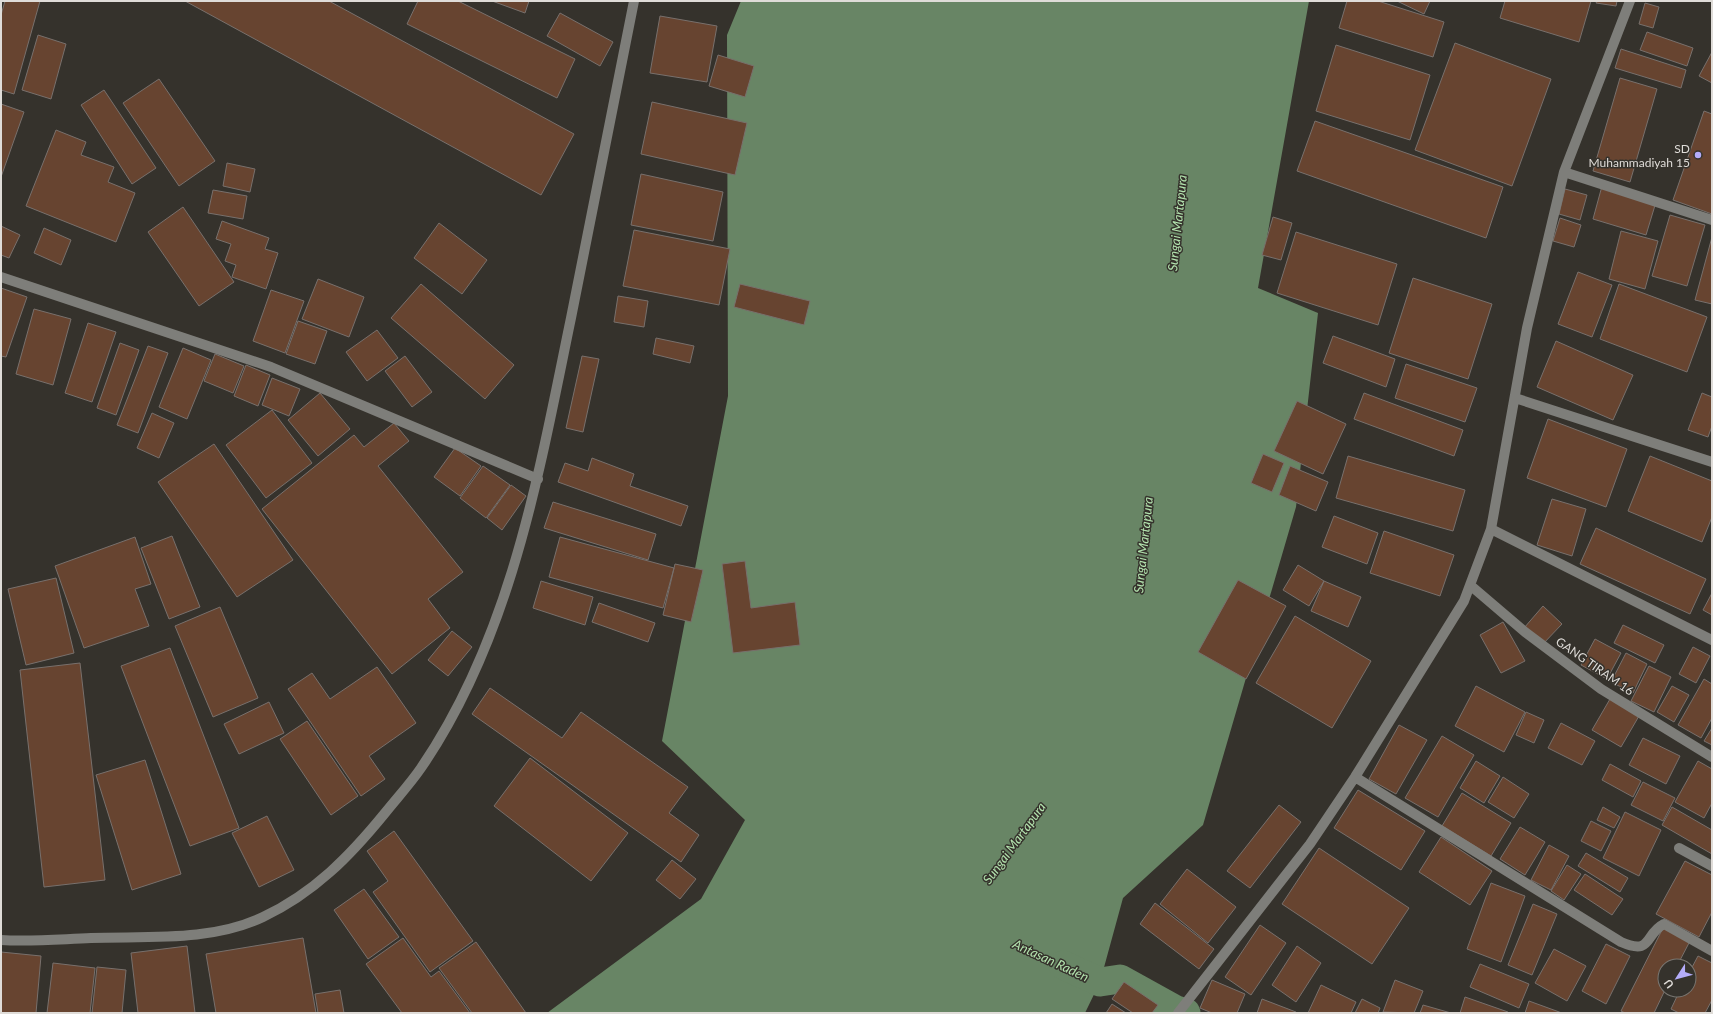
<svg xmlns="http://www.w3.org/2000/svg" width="1713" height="1014" font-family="Lato,sans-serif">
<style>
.water{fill:#688565}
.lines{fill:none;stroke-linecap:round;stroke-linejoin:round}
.canal{stroke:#688565;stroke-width:29}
.building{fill:#674430;stroke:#78706c}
.minor{stroke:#7e7e7a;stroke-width:10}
.poi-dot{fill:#b4acf9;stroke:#35322c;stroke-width:1.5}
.labels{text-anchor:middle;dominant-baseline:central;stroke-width:3;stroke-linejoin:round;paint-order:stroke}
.poi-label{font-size:12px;fill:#dfdcd8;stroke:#35322c;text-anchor:end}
.street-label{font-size:12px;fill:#dfdcd8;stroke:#35322c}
.water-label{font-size:13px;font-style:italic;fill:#b4e4af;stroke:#35322c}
</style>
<rect width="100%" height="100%" fill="#35322c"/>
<path class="water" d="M741 1H1309L1258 288 1318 313 1296 507 1203 825 1123 898 1100 982 1085 1013H547L701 899 745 820 662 741 728 396 727 35Z"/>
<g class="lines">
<path class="canal" d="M1063 965 1100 982 1120 979 1176 1010 1186 1013"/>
</g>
<path class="building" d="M5 1H40L14 94 1 90V15Z
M185 1H329L574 134 541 195Z
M418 1H458L575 59 557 98 407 24Z
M492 1H529L525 13Z
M1347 1H1378L1444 22 1433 57 1339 28Z
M1397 1H1430L1424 14Z
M1505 1H1591L1579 42 1500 18Z
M1597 1H1617L1616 6 1596 3Z
M1645 3 1659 7 1653 28 1639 24Z
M560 13 613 42 600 66 547 36Z
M660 16 717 26 707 82 650 73Z
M1647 32 1693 48 1687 66 1640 50Z
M38 35 66 44 51 99 22 90Z
M1455 43 1551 79 1512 186 1415 150Z
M1336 45 1430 75 1410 140 1316 111Z
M1621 49 1686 70 1681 88 1615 68Z
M1712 52V83L1699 76Z
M718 55 754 66 745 97 709 86Z
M1620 78 1657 89 1630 182 1593 171Z
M159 79 215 161 179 186 123 103Z
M104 90 156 168 132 184 81 105Z
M652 102 747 123 735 175 641 154Z
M1 104 24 112 1 177Z
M1704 111 1712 114V214L1673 200Z
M1315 121 1503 187 1486 238 1297 171Z
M56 130 86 142 81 155 114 167 108 182 135 193 116 242 26 206Z
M227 163 255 169 250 192 223 186Z
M641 174 723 192 713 241 631 225Z
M1602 186 1656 202 1646 235 1593 219Z
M1565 189 1587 195 1580 220 1559 214Z
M213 190 247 196 243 219 208 213Z
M183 207 234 282 199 306 148 232Z
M1670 215 1705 225 1687 286 1652 276Z
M1273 217 1292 223 1281 260 1262 255Z
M1560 218 1581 225 1574 247 1553 241Z
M222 221 269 238 265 249 278 253 266 289 232 277 236 265 225 261 231 244 216 239Z
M439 223 487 260 462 294 414 258Z
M1 226 20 235 9 258 1 255Z
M44 228 71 240 61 265 34 253Z
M634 230 730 249 719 305 623 286Z
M1621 231 1658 241 1645 289 1609 279Z
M1296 232 1397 264 1378 325 1277 293Z
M1712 237V304L1695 300Z
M1578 272 1612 285 1592 337 1558 324Z
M1413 278 1492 304 1468 379 1389 353Z
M318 279 364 297 349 337 302 319Z
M421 284 514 365 485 399 391 318Z
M740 284 810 301 804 325 734 307Z
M1619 284 1707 317 1687 372 1600 339Z
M1 288 27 297 6 357 1 356Z
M271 290 304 301 285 353 253 341Z
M618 296 648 301 644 327 614 322Z
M34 309 71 319 53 385 16 374Z
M298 321 327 331 315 364 286 354Z
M88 323 116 332 92 402 65 393Z
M377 330 398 358 367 381 346 352Z
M1333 336 1395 359 1386 387 1323 363Z
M656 338 694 346 690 363 653 354Z
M1556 341 1633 375 1613 420 1537 387Z
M120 343 139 350 116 415 97 408Z
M148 346 168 353 138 433 117 425Z
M183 348 211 360 187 419 159 407Z
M215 354 244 366 233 393 204 381Z
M405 356 432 392 412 407 385 371Z
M582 356 599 359 583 432 566 428Z
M1406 364 1477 388 1465 422 1395 398Z
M246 365 270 375 258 406 234 396Z
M272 378 300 389 289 416 262 405Z
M320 393 350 429 318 456 288 420Z
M1364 393 1463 430 1454 456 1354 419Z
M1702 393 1712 397V426L1708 437 1688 430Z
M1297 401 1346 424 1323 474 1274 451Z
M272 410 312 463 266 498 226 445Z
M152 413 174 423 159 458 137 448Z
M1548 419 1627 449 1606 507 1527 478Z
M394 423 409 441 378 466 463 572 428 599 450 628 392 674 262 509 354 435 364 447Z
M214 444 293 560 237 597 158 482Z
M455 448 481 466 460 496 434 477Z
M1263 454 1284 463 1272 492 1251 483Z
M1348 456 1465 490 1453 531 1336 498Z
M1650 456 1712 481V517L1702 542 1628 511Z
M592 458 634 474 630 486 688 506 681 526 558 482 565 463 588 471Z
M483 466 510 485 486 518 460 498Z
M1290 466 1328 482 1316 511 1279 495Z
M511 485 526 496 502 530 487 518Z
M1552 499 1586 509 1572 556 1537 545Z
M553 502 656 534 648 560 544 528Z
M1334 516 1378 533 1367 564 1322 547Z
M1596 528 1706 579 1690 614 1580 564Z
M1384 531 1454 555 1440 596 1370 573Z
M172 536 200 607 169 619 141 548Z
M135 537 151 584 135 589 149 626 84 648 55 566Z
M560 537 674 568 663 608 549 577Z
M745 561 751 608 795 602 800 645 733 653 722 564Z
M675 564 703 570 691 622 663 615Z
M1298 565 1324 581 1309 606 1283 590Z
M56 578 74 653 26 665 8 589Z
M1238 580 1286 606 1246 679 1198 652Z
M541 581 593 597 585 625 533 608Z
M1324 581 1361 597 1348 627 1311 611Z
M1712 593V615L1703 610Z
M599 603 655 623 648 642 592 622Z
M1543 606 1562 624 1542 645 1524 628Z
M220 607 258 698 213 717 175 626Z
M1295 616 1371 661 1332 728 1256 683Z
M1503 622 1525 661 1501 673 1480 635Z
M1623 625 1664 645 1655 663 1614 643Z
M452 631 472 647 448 676 428 660Z
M1595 639 1621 653 1607 679 1581 665Z
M1693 647 1710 656 1696 683 1679 674Z
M170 648 239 828 190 846 121 666Z
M1626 653 1647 664 1633 693 1611 682Z
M80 663 105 880 44 887 20 670Z
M1649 666 1671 677 1654 712 1631 701Z
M377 667 416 723 369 756 385 779 361 796 288 689 312 673 330 699Z
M1704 679 1712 684V718L1701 738 1678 725Z
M1476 686 1525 712 1504 752 1455 726Z
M1672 686 1689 695 1674 722 1657 712Z
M490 688 562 738 581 712 688 787 669 813 699 835 681 862 472 714Z
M1610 699 1639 716 1621 747 1592 730Z
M269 702 284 733 239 754 224 724Z
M1526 712 1544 720 1534 743 1516 735Z
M307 721 358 796 331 815 280 739Z
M1561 723 1595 741 1582 765 1548 748Z
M1399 725 1427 740 1396 794 1369 779Z
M1712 728V745L1704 741Z
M1442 736 1474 755 1438 817 1405 798Z
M1643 738 1680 756 1666 784 1629 765Z
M530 758 628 833 591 881 494 806Z
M145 760 181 874 132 890 96 775Z
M1476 761 1500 776 1484 803 1460 788Z
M1698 761 1712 769V803L1704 818 1675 802Z
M1610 764 1641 781 1633 797 1602 780Z
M1503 777 1529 794 1514 818 1488 802Z
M1643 782 1675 798 1663 821 1631 805Z
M1358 790 1425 831 1401 870 1334 828Z
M1462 793 1511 823 1491 856 1442 826Z
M1279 805 1301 822 1250 888 1227 871Z
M1603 807 1620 817 1614 828 1597 820Z
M1672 807 1712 830V854L1662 825Z
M1625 812 1661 830 1639 876 1603 858Z
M267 816 294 870 259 887 232 833Z
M1591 821 1611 831 1601 851 1581 841Z
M1520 827 1545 842 1525 875 1500 859Z
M394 831 473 941 430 972 373 892 388 881 367 851Z
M1441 837 1492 871 1470 905 1419 872Z
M1549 845 1569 856 1551 890 1531 880Z
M1319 848 1409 908 1372 964 1282 904Z
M1586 853 1628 878 1620 892 1578 866Z
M672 860 696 879 680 899 656 880Z
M1685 861 1712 875V912L1699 937 1656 914Z
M1567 865 1581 874 1564 900 1551 891Z
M1187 869 1236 907 1208 943 1160 904Z
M1585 874 1623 899 1612 915 1574 890Z
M1491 883 1525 896 1501 962 1467 949Z
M364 889 399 937 368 959 334 910Z
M1155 903 1214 949 1199 969 1140 924Z
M1533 904 1557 914 1532 975 1508 965Z
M1260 925 1286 943 1251 995 1225 977Z
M1663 928 1690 941 1677 966H1665V990L1654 1013H1625L1621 1011Z
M303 938 316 1013H216L206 954Z
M403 938 431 977 439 971 470 1013H402L366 964Z
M476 942 526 1013H472L439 968Z
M1606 944 1630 956 1606 1004 1582 991Z
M187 946 195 1013H138L131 953Z
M1297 946 1321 963 1296 1002 1272 985Z
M1554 949 1586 966 1567 1001 1535 983Z
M1 952 41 956 36 1013H1Z
M1698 956 1712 963V1000L1705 1013H1679L1671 1009 1680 990H1689V973Z
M53 963 95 968 90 1013H47Z
M1480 964 1529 984 1519 1008 1470 987Z
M97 967 126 970 122 1013H92Z
M1212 980 1245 994 1237 1013H1212L1200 1008Z
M1395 980 1423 991 1414 1013 1383 1012Z
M1124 982 1158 1005 1152 1013H1133L1112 999Z
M1321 985 1356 1002 1351 1013H1308Z
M340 990 344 1013H318L315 994Z
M1465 997 1508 1012V1013H1460Z
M1262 999 1296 1012V1013H1257Z
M1362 999 1380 1008 1378 1013H1355Z
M1529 1001 1562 1013H1525Z
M1112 1004 1126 1013H1106Z
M1423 1005 1451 1013H1420Z"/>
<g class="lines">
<path class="minor" d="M1564 172 1712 220
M1 277 271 367 538 479
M1515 398 1712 462
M1491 529 1712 640
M1470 585 1525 632 1601 689 1712 757
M1355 777 1621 942C1653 956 1644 934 1664 924L1712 951
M1679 848 1712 866
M1 940C31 942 62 939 91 938 147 936 211 942 263 917 314 893 350 856 385 813 397 798 410 784 421 768 512 635 539 472 571 318 592 212 613 107 634 1
M1178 1013 1310 844 1355 777 1464 601 1491 529 1527 328 1564 172 1630 1"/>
</g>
<circle class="poi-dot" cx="1698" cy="155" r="4"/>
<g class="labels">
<g class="poi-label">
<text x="1690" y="148">SD<tspan x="1690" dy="14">Muhammadiyah 15</tspan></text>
</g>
<g class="street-label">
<text transform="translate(1595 666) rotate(35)">GANG TIRAM 16</text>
</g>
<g class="water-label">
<text transform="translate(1177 223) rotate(-84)">Sungai Martapura</text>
<text transform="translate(1143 545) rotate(-84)">Sungai Martapura</text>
<text transform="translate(1014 843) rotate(-54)">Sungai Martapura</text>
<text transform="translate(1051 960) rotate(25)">Antasan Raden</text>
</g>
</g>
<rect width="1713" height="1014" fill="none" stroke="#dfdcd8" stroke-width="4"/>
<g transform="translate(1677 978) rotate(234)"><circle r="19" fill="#35322c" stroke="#797671"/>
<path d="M0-3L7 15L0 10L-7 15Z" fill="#b4acf9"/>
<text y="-6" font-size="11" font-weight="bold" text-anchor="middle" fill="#dfdcd8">U</text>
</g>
</svg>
